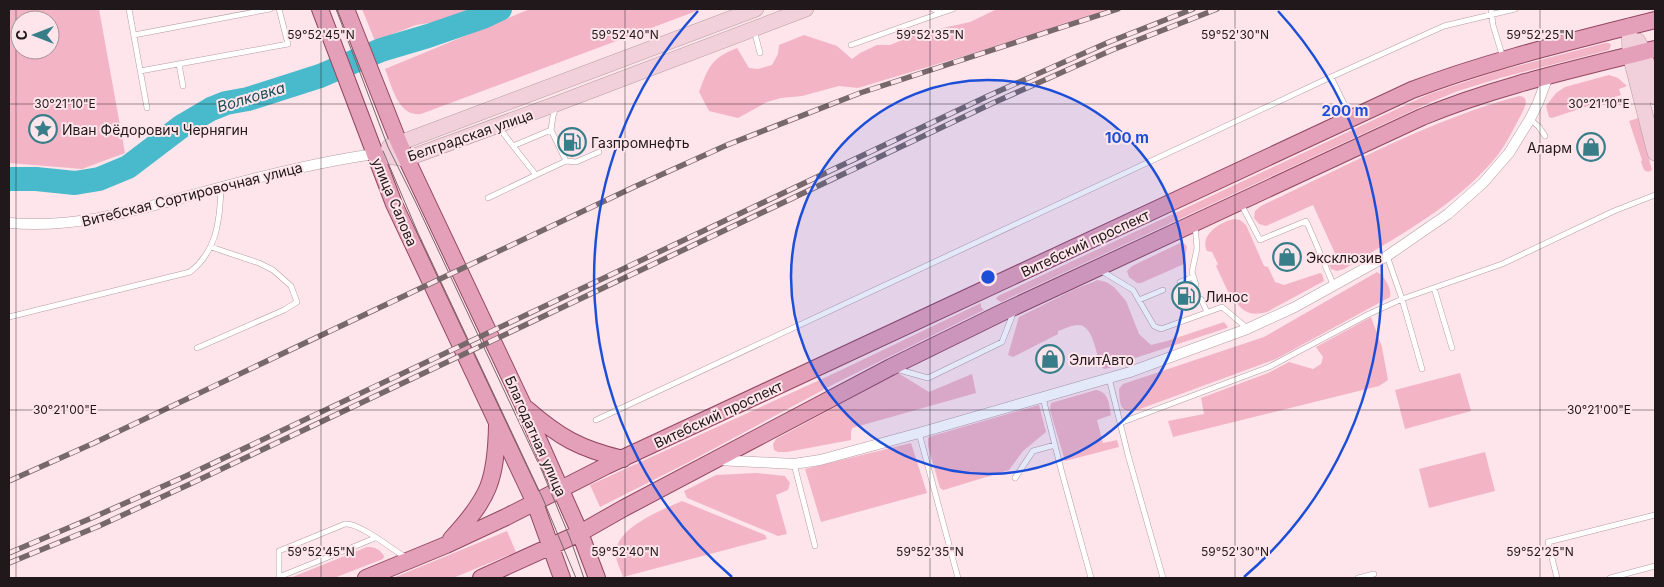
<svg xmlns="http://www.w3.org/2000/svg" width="1664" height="587" font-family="Inter,sans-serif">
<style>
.green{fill:#f3b5c6;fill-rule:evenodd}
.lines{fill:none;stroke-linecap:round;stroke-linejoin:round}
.river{stroke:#49bacb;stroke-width:24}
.lane-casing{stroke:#b39ca2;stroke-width:6}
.street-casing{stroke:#b39ca2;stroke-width:11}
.secondary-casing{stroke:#b39ca2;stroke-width:16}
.primary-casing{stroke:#944762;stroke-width:18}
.lane{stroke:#fff;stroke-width:5}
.street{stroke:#fff;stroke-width:10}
.secondary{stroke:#f2d0db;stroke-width:15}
.primary{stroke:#e4a0b8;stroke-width:16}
.tram{stroke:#77686c;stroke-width:1}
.rail-casing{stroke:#77686c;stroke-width:5.5}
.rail{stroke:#fee5eb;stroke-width:4;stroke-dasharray:11;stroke-linecap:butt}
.ticks{fill:none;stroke:#20181a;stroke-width:1;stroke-opacity:0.45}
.ring{fill:none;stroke:#1d4ed8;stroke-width:2.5}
.labels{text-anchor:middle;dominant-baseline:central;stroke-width:4;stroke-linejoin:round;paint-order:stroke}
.poi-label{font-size:14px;fill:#20181a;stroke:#fee5eb;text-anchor:start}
.street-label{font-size:14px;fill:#20181a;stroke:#fee5eb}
.water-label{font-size:15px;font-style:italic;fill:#1c4d54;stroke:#fee5eb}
.ticks-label{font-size:12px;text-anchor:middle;fill:#20181a;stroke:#fee5eb;stroke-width:4;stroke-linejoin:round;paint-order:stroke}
.centre{fill:#1d4ed8;stroke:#fee5eb;stroke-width:2.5}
.ring-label{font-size:15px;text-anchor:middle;font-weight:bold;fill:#1d4ed8;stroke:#fee5eb;stroke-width:4;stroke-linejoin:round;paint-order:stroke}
</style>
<rect width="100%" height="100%" fill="#fee5eb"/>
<path class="green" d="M9 9H99L125 153 82 169 9 163ZM20 20H50V50H20Z
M362 9H477L442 21 416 25 375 41Z
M530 9H702L421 114C398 117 392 86 385 69Z
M997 9H1111L1074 23 858 88 839 86 802 96 781 98 767 102 738 118 709 111 699 92C708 68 711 58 737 48L749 68 758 69 772 65 778 54 779 45 804 35 837 46 852 59 860 53 877 45H890L916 34 970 22Z
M1605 43H1609L1611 45 1609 50 1500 78 1458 91 1431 102 1001 302 996 299 998 296 1429 94 1498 71Z
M1609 75 1618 78 1627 86 1619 89 1621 95 1552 118 1549 117 1546 106 1556 93 1565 87Z
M1519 96C1530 97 1525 107 1522 113 1514 128 1507 143 1497 156 1456 206 1398 236 1344 269L1337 271 1331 269 1329 265 1338 260 1313 205 1266 226 1259 224 1254 218 1255 211 1261 206C1344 167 1430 120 1519 96Z
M1638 118 1652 170 1648 172 1644 170 1641 162 1642 160 1629 121Z
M1235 219 1240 220 1246 225 1264 266 1268 267 1275 282 1284 285 1320 273 1322 274 1324 281 1267 312C1249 317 1240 311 1232 295L1230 296 1216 266 1218 264 1212 252 1207 251C1199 235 1221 221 1235 219Z
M1180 243 1185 244 1187 247 1184 264 1141 283H1137L1129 277 1127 271 1132 266Z
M1377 272C1384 275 1392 289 1390 297L1276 359 1140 409C1120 414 1120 407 1119 389L1123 384 1264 337Z
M1098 280 1106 282 1114 287 1126 301 1139 334 1151 345 1167 341 1224 322 1228 327 1227 328 1129 360 1109 368 1104 369 1101 366C1096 356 1094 325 1078 325 1072 325 1064 329 1058 331V334L1013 357 1008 355 1019 317 1075 289Z
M981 303V307L984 310 838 382 687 463 600 507 590 485 835 373Z
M1371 317 1382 347 1388 380 1379 386 1173 437 1168 421 1204 414 1201 398 1268 373 1289 362 1313 369 1321 364 1323 357 1316 347Z
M898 373 929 392 972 374 976 393 852 428 851 433V440L787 452H778L774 450 773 444 776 439Z
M1460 373 1471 411 1405 429 1395 390Z
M1096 390C1109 392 1109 404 1111 415L1097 420 1103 443 1117 440 1119 447 1065 461 1050 410 1051 403Z
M1039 405 1046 432 1023 451 1009 470 947 489 943 490 940 488 928 446V438L932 436Z
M911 443 927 493 821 522 805 469Z
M1485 452 1495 491 1429 508 1419 469Z
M756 473 785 476 790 483 788 490 776 495 787 534 778 536 687 498 684 491 716 475Z
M682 501 765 535 767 539 623 577C620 568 615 560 616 551 619 526 662 510 682 501Z
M507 531 516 552 453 578H393Z
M367 547C375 547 380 549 384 556L383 559 334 578H290Z"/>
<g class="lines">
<path class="river" d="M9 179H36L75 183 99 179 128 167 182 126 211 109 226 103 248 99 320 76 381 50 428 36 483 17 500 9"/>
<defs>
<path id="lane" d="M129 9 147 108
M933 9 941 13 953 9
M1491 9 1493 25 1503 58
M754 30 760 53
M134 35 270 9
M851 45 941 13
M179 64 183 86
M140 71 288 44 279 9
M1331 77 1350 116
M1530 119 1539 127 1545 136
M497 128 504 134 513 146 551 130 553 116 556 107
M513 146 536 175 566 161 551 130
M566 161 576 162 599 152
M488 198 536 175
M1241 204 1260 240 1306 221C1316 242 1324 264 1334 286
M1195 225 1197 248 1192 272 1196 285
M1387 256 1402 299 1422 369
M1100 270 1133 290 1154 326 1161 329 1222 307 1247 328
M1180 282 1193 277
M1434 288 1452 348
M1201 299 1207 312
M1139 300 1163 290
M9 317 190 272C217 251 220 220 221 187
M197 348 284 310 297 302 291 286 273 270 259 263 211 247
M896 369 928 378 1002 342 1014 311
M1109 378 1128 455 1163 578
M1043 398 1062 473 1091 578
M596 420 1331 77 1444 26 1515 9
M1120 423 1269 367 1369 314 1402 299 1502 264 1614 211 1655 195
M919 433 958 578
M794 464 815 546
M1015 478 1033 451 1055 445
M279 576V551L345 524C358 522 392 549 405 557
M279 577 375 538
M1358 578 1374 574
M1557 578 1548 542 1655 515
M1610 578 1655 566"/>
<path id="street" d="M9 223C79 229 140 209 207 191 262 176 318 162 374 154
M718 460 794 464 820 460 919 433 1130 372 1247 329 1295 307 1387 256 1448 214 1483 183 1509 153 1530 119 1538 103 1548 76"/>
<path id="secondary" d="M1629 26 1630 55 1655 153
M1638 41 1644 52 1655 97
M389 147 756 9
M374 154 406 159 556 104 806 9"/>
<path id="primary" d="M320 9 394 204 535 503 562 578
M346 9 399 143 523 405 580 533 597 578
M527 409C559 437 580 449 623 459
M451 539C489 498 496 481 497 425
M366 578 446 545 506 517 606 466 1412 90C1491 60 1573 41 1655 20
M481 578 580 533 624 508 891 367 1001 313 1422 117C1497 86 1576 69 1655 49"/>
</defs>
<use href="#lane" class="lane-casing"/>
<use href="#street" class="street-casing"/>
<use href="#secondary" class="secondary-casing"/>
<use href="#primary" class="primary-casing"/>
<use href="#lane" class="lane"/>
<use href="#street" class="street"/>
<use href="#secondary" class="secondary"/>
<use href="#primary" class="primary"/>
<path class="tram" d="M336 9 388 147 415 201 542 471 570 538 584 578
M383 151 418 233 543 499 576 578"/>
<defs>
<path id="rail" d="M9 481 94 443 634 187 727 145 860 93 1118 9
M9 553 94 517 186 476 988 96 1109 42 1193 9
M9 563 99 526 190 484 993 103 1112 50 1217 9"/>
</defs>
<use href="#rail" class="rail-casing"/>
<use href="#rail" class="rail"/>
</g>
<path class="ticks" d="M16 9V578M321 9V578M625 9V578M930 9V578M1235 9V578M1540 9V578M9 104H1655M9 410H1655"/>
<circle cx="988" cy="277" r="197" fill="#1d4ed8" fill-opacity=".12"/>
<g class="ring">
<circle cx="988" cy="277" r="197"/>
<path d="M732 577A394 394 0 0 1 698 11M1278 11A394 394 0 0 1 1244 577"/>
</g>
<defs>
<symbol id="sight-ring" viewBox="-11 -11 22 22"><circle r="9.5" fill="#fee5eb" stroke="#387e89" stroke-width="1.5"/><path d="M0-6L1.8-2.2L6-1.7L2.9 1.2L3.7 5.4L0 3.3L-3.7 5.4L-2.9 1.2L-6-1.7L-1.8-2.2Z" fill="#387e89"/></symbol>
<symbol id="fuel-ring" viewBox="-11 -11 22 22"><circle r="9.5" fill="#fee5eb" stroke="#387e89" stroke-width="1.5"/><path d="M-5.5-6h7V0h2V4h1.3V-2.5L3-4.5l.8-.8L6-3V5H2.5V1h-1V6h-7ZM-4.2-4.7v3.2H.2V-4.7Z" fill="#387e89"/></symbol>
<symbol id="shop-ring" viewBox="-11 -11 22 22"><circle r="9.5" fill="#fee5eb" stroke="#387e89" stroke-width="1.5"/><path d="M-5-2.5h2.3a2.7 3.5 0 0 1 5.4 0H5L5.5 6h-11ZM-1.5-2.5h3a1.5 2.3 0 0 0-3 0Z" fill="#387e89"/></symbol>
</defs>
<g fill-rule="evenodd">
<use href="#sight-ring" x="27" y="113" width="32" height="32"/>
<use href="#fuel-ring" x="556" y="126" width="32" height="32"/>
<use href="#shop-ring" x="1575" y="131" width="32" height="32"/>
<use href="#shop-ring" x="1271" y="241" width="32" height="32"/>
<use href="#fuel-ring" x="1170" y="280" width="32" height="32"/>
<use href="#shop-ring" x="1034" y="343" width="32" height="32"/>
</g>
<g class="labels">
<g class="poi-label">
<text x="62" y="129">Иван Фёдорович Чернягин</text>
<text x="591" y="142">Газпромнефть</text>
<text x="1572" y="147" text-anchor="end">Аларм</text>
<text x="1306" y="257">Эксклюзив</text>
<text x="1205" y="296">Линос</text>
<text x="1069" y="359">ЭлитАвто</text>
</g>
<g class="street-label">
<text transform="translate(470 135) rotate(-19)">Белградская улица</text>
<text transform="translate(192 194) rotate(-14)">Витебская Сортировочная улица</text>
<text transform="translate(395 202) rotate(67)">улица Салова</text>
<text transform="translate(1085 243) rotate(-25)">Витебский проспект</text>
<text transform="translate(718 414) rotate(-25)">Витебский проспект</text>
<text transform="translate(536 436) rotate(66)">Благодатная улица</text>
</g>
<g class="water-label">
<text transform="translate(251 97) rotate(-17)">Волковка</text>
</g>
</g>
<g class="ticks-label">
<text x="321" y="39">59°52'45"N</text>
<text x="625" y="39">59°52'40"N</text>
<text x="930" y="39">59°52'35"N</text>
<text x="1235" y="39">59°52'30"N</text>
<text x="1540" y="39">59°52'25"N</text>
<text x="1599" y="108">30°21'10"E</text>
<text x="65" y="108">30°21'10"E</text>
<text x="1599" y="414">30°21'00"E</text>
<text x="65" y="414">30°21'00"E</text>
<text x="321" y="556">59°52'45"N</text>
<text x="625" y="556">59°52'40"N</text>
<text x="930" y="556">59°52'35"N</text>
<text x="1235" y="556">59°52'30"N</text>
<text x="1540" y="556">59°52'25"N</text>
</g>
<circle cx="988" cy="277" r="8" class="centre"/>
<g class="ring-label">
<text x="1345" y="116">200 m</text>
<text x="1127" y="143">100 m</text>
</g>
<rect width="1664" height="587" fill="none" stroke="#20181a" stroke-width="20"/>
<g transform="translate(35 35) rotate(270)"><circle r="24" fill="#fee5eb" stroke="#a59397"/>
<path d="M0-4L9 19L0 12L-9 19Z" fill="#387e89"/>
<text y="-8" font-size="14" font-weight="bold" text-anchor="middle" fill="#20181a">С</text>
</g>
</svg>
